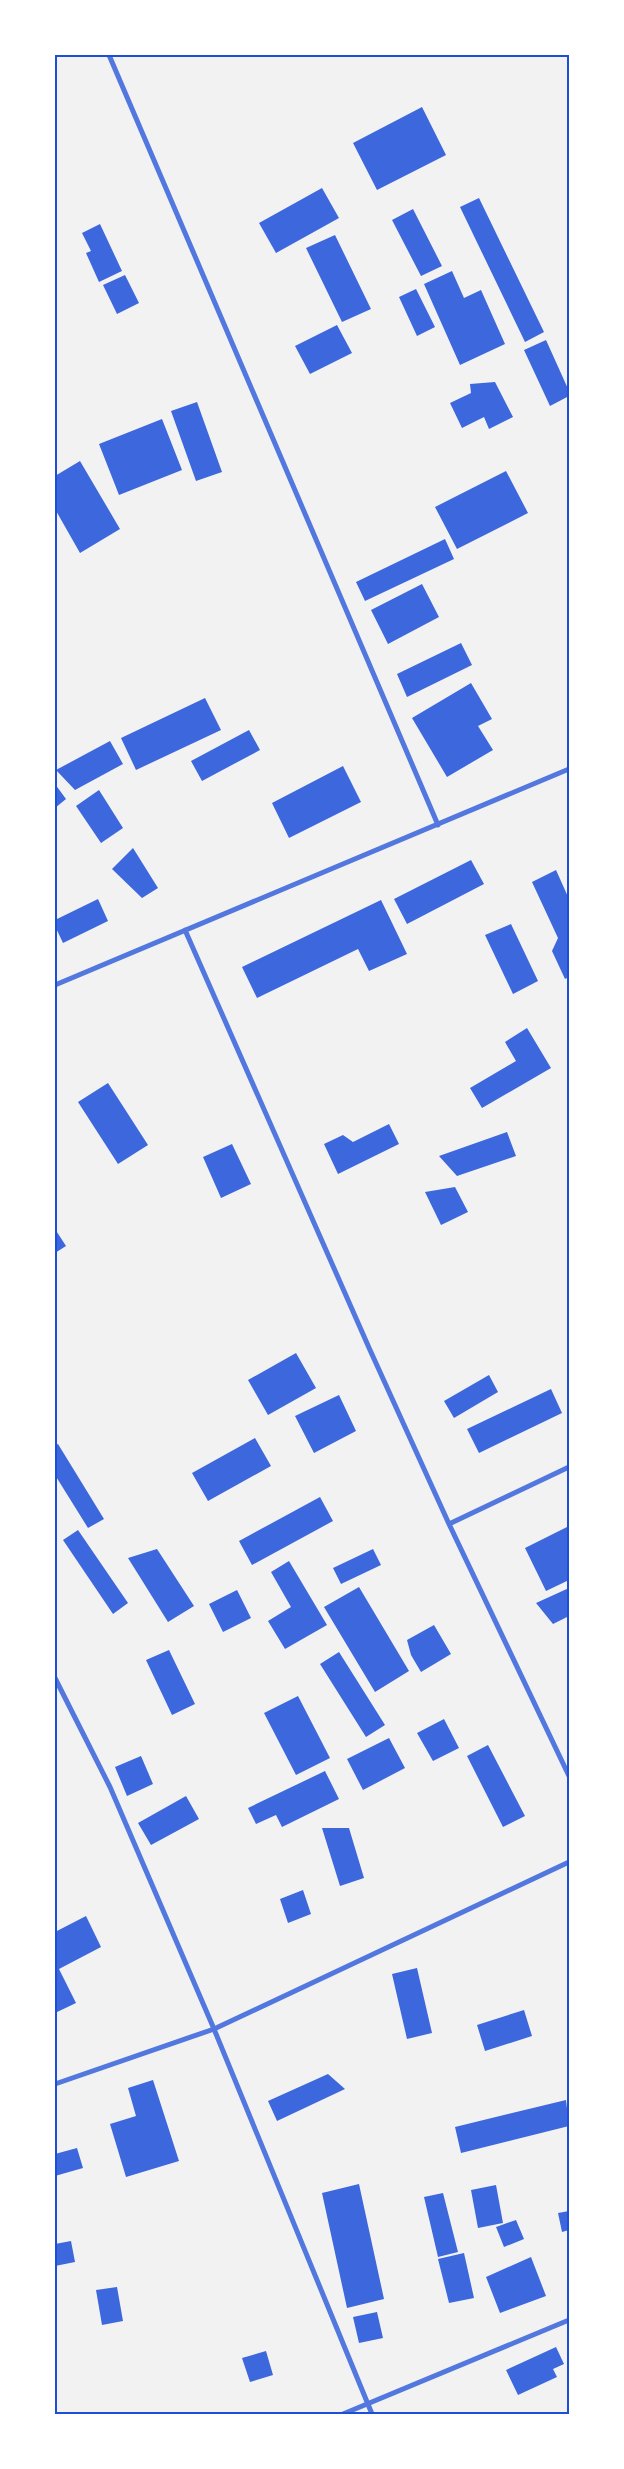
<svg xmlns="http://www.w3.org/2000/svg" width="624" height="2469" font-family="Roboto,sans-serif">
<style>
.building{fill:#3d67dc}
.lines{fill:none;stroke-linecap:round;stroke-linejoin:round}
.minor{stroke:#5277de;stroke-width:5}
.neatline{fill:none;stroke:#1d4ed8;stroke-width:2}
</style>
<rect width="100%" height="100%" fill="#f2f2f2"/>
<path class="building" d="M422 107 446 155 377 190 353 143Z
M322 188 339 218 276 253 259 223Z
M479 198 544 332 525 342 460 207Z
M413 209 442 266 421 276 392 220Z
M100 224 122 271 99 282 86 253 91 251 82 233Z
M335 235 371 309 342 322 306 248Z
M452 271 464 298 481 290 505 344 460 365 424 284Z
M125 275 139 303 117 314 103 285Z
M416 289 435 327 417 336 399 297Z
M337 325 352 353 310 374 295 346Z
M546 340 569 391V396L550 406 524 350Z
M495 382 513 417 489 429 484 417 462 428 450 403 471 393 470 384Z
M197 402 222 472 196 481 171 411Z
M162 419 182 470 119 495 99 444Z
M80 461 120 529 80 553 55 509V476Z
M506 471 528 513 457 549 435 507Z
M445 539 454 559 365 601 356 582Z
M422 584 439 617 388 644 371 610Z
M461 643 472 665 407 697 397 674Z
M471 683 492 719 478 726 493 750 447 777 412 718Z
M205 698 221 730 136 770 121 738Z
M249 730 260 750 202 781 191 761Z
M110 741 123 764 75 790 56 770Z
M343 766 361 802 289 838 272 803Z
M55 784 66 799 55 808Z
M99 790 123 828 101 843 76 806Z
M133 848 158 888 142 898 112 869Z
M471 860 484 884 407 924 394 899Z
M556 870 569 899V977L565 979 552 951 558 938 532 882Z
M98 899 108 921 63 943 55 926V920Z
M381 900 407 954 369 971 358 949 257 998 242 967Z
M511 924 538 981 513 994 485 935Z
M527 1028 551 1068 482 1108 470 1088 516 1061 505 1042Z
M108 1083 148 1145 118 1164 78 1102Z
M389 1124 399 1144 338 1174 324 1144 343 1135 353 1142Z
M507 1132 516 1156 457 1176 439 1156Z
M232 1144 251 1184 221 1198 203 1157Z
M455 1187 468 1212 441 1225 425 1192Z
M55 1229 66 1246 55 1253Z
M296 1353 316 1388 268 1415 248 1380Z
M489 1375 498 1392 454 1418 444 1401Z
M551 1389 562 1413 479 1453 467 1429Z
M339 1395 356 1431 314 1453 295 1416Z
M255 1438 271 1466 208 1501 192 1473Z
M58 1444 104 1519 88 1528 55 1475V1445Z
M320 1497 333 1521 252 1565 239 1541Z
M569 1526V1580L546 1591 525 1548Z
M78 1530 128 1603 113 1614 63 1540Z
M157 1549 194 1606 168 1622 128 1558Z
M373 1549 381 1565 341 1584 333 1568Z
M289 1561 327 1625 285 1649 268 1621 291 1607 271 1572Z
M359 1587 409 1671 375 1692 324 1607Z
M569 1588V1616L553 1624 536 1603Z
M237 1590 251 1618 223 1632 209 1604Z
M434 1625 451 1654 421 1672 411 1655 407 1640Z
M169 1650 195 1704 172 1715 146 1660Z
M339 1652 385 1725 366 1737 320 1664Z
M298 1696 330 1758 296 1775 264 1713Z
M444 1719 459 1748 433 1761 417 1733Z
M389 1738 405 1768 363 1790 347 1759Z
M488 1745 525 1816 503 1827 467 1756Z
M141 1756 153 1784 127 1796 115 1767Z
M325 1771 339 1799 282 1827 276 1815 256 1824 248 1808Z
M186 1796 199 1819 151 1845 138 1823Z
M322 1828H349L364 1878 340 1886Z
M303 1890 311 1914 288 1923 280 1899Z
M86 1916 101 1947 59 1969 76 2003 55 2013V1932Z
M417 1968 432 2033 407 2039 392 1974Z
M524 2010 532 2036 485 2051 477 2025Z
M328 2074 345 2089 277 2121 268 2101Z
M153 2080 179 2161 126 2177 110 2124 136 2116 128 2088Z
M566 2100 569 2126 461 2153 455 2127Z
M77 2148 83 2168 55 2176V2154Z
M359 2184 384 2299 347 2308 322 2193Z
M496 2185 503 2223 478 2228 471 2190Z
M443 2193 458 2252 438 2257 424 2197Z
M569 2211V2230L562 2232 558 2213Z
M516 2220 524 2239 504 2247 496 2227Z
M71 2241 75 2262 55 2266V2244Z
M464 2253 474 2298 449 2303 438 2259Z
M531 2257 546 2296 500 2313 486 2277Z
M117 2287 123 2321 102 2325 96 2290Z
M377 2312 383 2338 359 2343 353 2317Z
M556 2347 564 2364 553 2369 557 2377 518 2395 506 2370Z
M266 2351 273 2375 250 2382 242 2358Z"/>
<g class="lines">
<path class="minor" d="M109 55 438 825
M185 930 370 1350 449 1524 569 1776
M55 985 569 769
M449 1524 569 1467
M55 1678 110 1787 214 2029 372 2414
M55 2084 214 2029 569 1862
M343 2414 569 2320"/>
</g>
<rect width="624" height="2469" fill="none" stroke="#ffffff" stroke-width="112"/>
<rect x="56" y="56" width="512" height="2357" class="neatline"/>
</svg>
